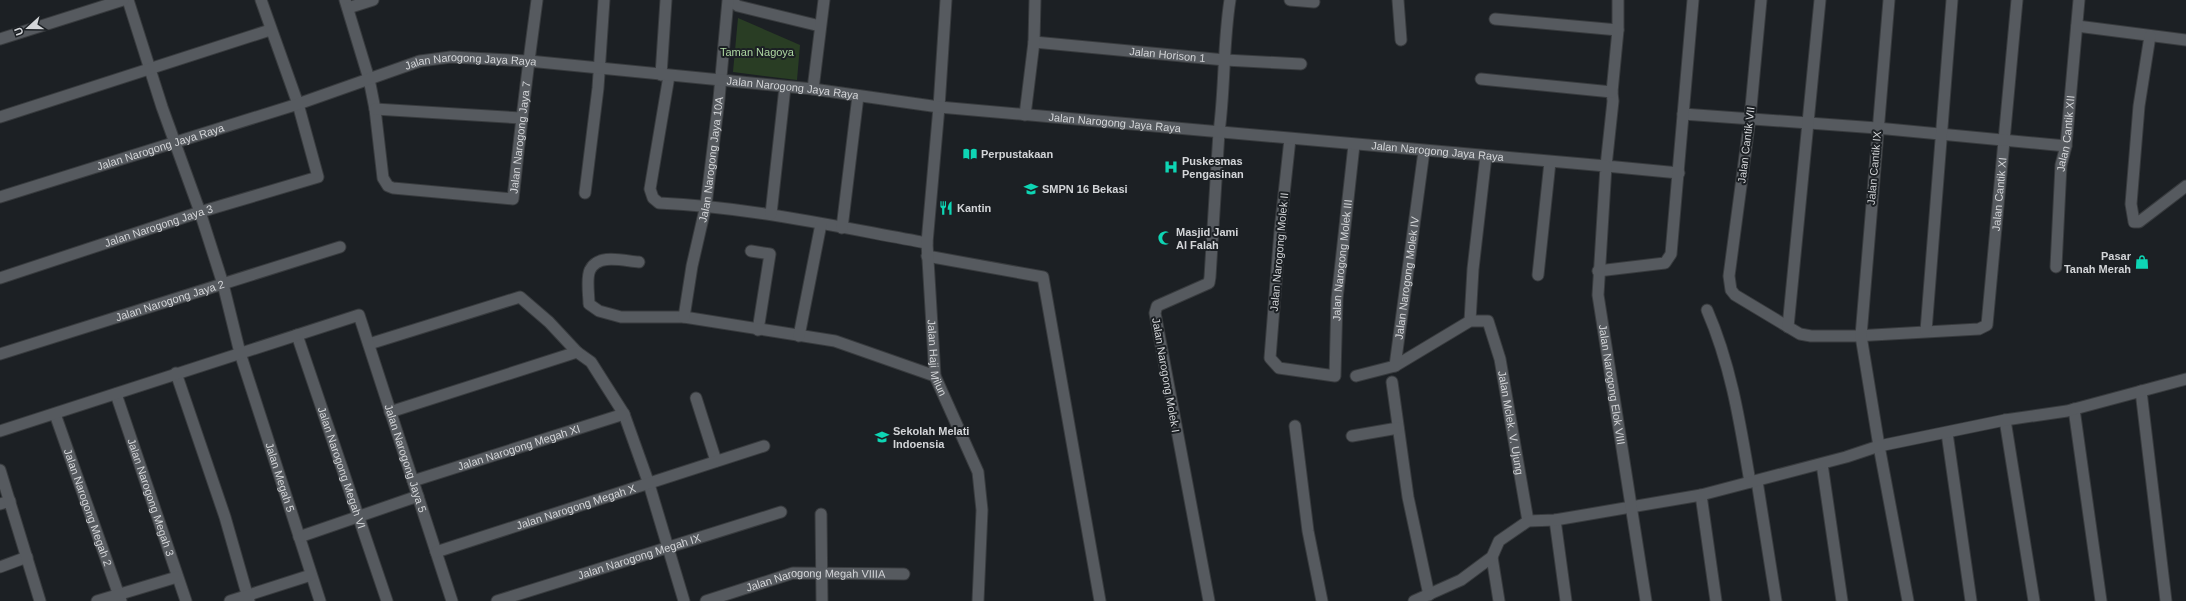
<svg xmlns="http://www.w3.org/2000/svg" width="2186" height="601" font-family="Arial,sans-serif">
<style>
.green{fill:#293d24}
.lines{fill:none;stroke-linecap:round;stroke-linejoin:round}
.minor-casing{stroke:#383b3e;stroke-width:13}
.tertiary-casing{stroke:#383b3e;stroke-width:13}
.minor{stroke:#565a5f;stroke-width:11}
.tertiary{stroke:#565a5f;stroke-width:11}
.labels{text-anchor:middle;dominant-baseline:central;stroke-width:4;stroke-linejoin:round;paint-order:stroke}
.park-label{font-size:11px;fill:#aed7a2;stroke:#1c2024}
.street-label{font-size:11px;fill:#d3d5d8;stroke:#1c2024}
.poi-label{font-size:11px;font-weight:bold;fill:#d3d5d8;stroke:#1c2024;text-anchor:start}
</style>
<rect width="100%" height="100%" fill="#1c2024"/>
<path class="green" d="M738 18 800 45 797 80 733 72Z"/>
<g class="lines">
<defs>
<g id="minor">
<path id="s1" d="M128 0 162 107 200 212 223 284 240 353 320 601"/>
<path id="s2" d="M345 0 369 79 375 109 383 178 388 186 393 188 513 199C520 132 528 66 537 0"/>
<path d="M729 0 738 6 820 26"/>
<path d="M1290 0 1314 2"/>
<path d="M1398 0 1401 40"/>
<path id="s3" d="M1761 0 1750 118 1729 276 1731 290 1735 295 1800 334 1811 336H1855L1979 329 1987 325 2017 0"/>
<path d="M1889 0 1861 336 1879 446 1908 601"/>
<path d="M348 8 373 0"/>
<path d="M1495 19 1618 30"/>
<path d="M2077 26 2186 40"/>
<path d="M2150 36 2139 106 2131 204 2134 222H2139L2186 186"/>
<path d="M0 39 123 0"/>
<path id="s4" d="M1034 42 1225 60 1301 64"/>
<path d="M661 75 666 0"/>
<path d="M669 76 650 189 653 198 659 203C750 207 838 227 927 243"/>
<path d="M1481 79 1612 92 1613 101 1606 166 1679 173"/>
<path d="M813 89 824 0"/>
<path d="M1612 92 1618 30V0"/>
<path d="M939 107 946 0"/>
<path d="M375 109 521 118"/>
<path d="M1683 114 1877 128 2066 146"/>
<path d="M1025 115 1034 42 1035 0"/>
<path d="M0 117 270 30"/>
<path id="s5" d="M1290 139 1280 231 1270 358 1279 368 1335 376 1337 299 1354 145"/>
<path d="M585 193 598 88 604 0"/>
<path d="M771 214 785 87"/>
<path d="M842 228 858 96"/>
<path d="M751 251 770 254 758 330"/>
<path d="M927 256 1043 277 1100 601"/>
<path d="M639 262C624 261 598 253 590 270 586 278 589 295 589 304L599 311 621 317H684L835 341 935 376"/>
<path id="s6" d="M2056 267 2061 165 2066 146 2079 0"/>
<path d="M1598 271 1665 263 1671 254 1693 0"/>
<path d="M1538 275 1550 162"/>
<path id="s7" d="M0 278 200 212 318 177 298 104 261 0"/>
<path d="M1707 310C1731 365 1740 423 1750 482"/>
<path id="s8" d="M684 317 692 266 706 205 719 99 728 0"/>
<path d="M1470 321 1473 269 1486 156"/>
<path d="M1788 327 1820 0"/>
<path d="M1926 331 1952 0"/>
<path id="s9" d="M297 335 387 601"/>
<path d="M799 336 821 224"/>
<path d="M369 344 520 297 549 322 577 352 591 362 624 414 649 484 684 601"/>
<path id="s10" d="M0 354 340 247"/>
<path id="s11" d="M1395 366 1470 321H1488L1500 359 1528 521"/>
<path d="M176 373 225 517 249 601"/>
<path id="s12" d="M1356 376 1395 366 1424 151"/>
<path d="M1392 382 1408 497 1429 595"/>
<path d="M2141 391 2166 601"/>
<path id="s13" d="M116 394 186 601"/>
<path d="M696 398 716 461"/>
<path d="M2074 409 2101 601"/>
<path d="M390 412 577 352"/>
<path id="s14" d="M55 414 121 601"/>
<path d="M2005 420 2034 601"/>
<path d="M1295 426 1308 531 1322 601"/>
<path id="s15" d="M0 431 359 315 452 601"/>
<path d="M1947 433 1971 601"/>
<path d="M1352 436 1398 428"/>
<path d="M1822 464 1842 601"/>
<path id="s16" d="M413 481 624 414"/>
<path d="M1757 481 1776 601"/>
<path d="M1701 495 1716 601"/>
<path d="M0 504 10 501"/>
<path d="M821 514 822 601"/>
<path d="M1555 520 1566 601"/>
<path d="M299 537 418 496"/>
<path id="s17" d="M436 552 764 446"/>
<path d="M1492 557 1499 601"/>
<path d="M0 567 27 557"/>
<path d="M97 601 177 577"/>
<path d="M230 601 311 575"/>
<path id="s18" d="M497 601 781 512"/>
<path id="s19" d="M706 601 793 573 904 574"/>
<path d="M1209 601 1155 313 1157 306 1209 283 1210 277 1219 132C1225 88 1223 44 1230 0"/>
<path d="M1414 601 1461 580 1492 557 1499 541 1528 521 1555 520 1701 495 1846 457 1879 446 2005 420 2067 411 2186 379"/>
</g>
<g id="tertiary">
<path id="s20" d="M939 107 927 243 935 376 978 472 982 510 978 601"/>
<path id="s21" d="M0 197 298 104 420 61 451 57 529 61 813 89 939 107 1606 166 1598 295 1646 601"/>
<path d="M0 470 40 601"/>
</g>
</defs>
<use href="#minor" class="minor-casing"/>
<use href="#tertiary" class="tertiary-casing"/>
<use href="#minor" class="minor"/>
<use href="#tertiary" class="tertiary"/>
</g>
<defs>
<symbol id="library-bare" viewBox="-9 -9 18 18"><path d="M-6-4Q-3-5.5-.7-3.5V5Q-3 3-6 4ZM6-4Q3-5.5 .7-3.5V5Q3 3 6 4Z" fill="#0ed5b4" stroke="#1c2024" stroke-width="2.5" paint-order="stroke"/></symbol>
<symbol id="hospital-bare" viewBox="-9 -9 18 18"><path d="M-5-5h3v3.5h4V-5h3V5h-3V1.5h-4V5h-3Z" fill="#0ed5b4" stroke="#1c2024" stroke-width="2.5" paint-order="stroke"/></symbol>
<symbol id="school-bare" viewBox="-9 -9 18 18"><path d="M0-5L7-2L0 1L-7-2ZM-4 1L0 2.5L4 1V4Q0 6-4 4Z" fill="#0ed5b4" stroke="#1c2024" stroke-width="2.5" paint-order="stroke"/></symbol>
<symbol id="restaurant-bare" viewBox="-9 -9 18 18"><path d="M-5-6h1v4h1v-4h1v4h1v-4h1v5L-1.5 .5V6h-2V.5L-5-1ZM5-6V6H3V1.5H1.5Q1.5-4 5-6Z" fill="#0ed5b4" stroke="#1c2024" stroke-width="2.5" paint-order="stroke"/></symbol>
<symbol id="mosque-bare" viewBox="-9 -9 18 18"><path d="M3.5-4.9A6 6 0 1 0 3.5 4.9A5 5 0 1 1 3.5-4.9Z" fill="#0ed5b4" stroke="#1c2024" stroke-width="2.5" paint-order="stroke"/></symbol>
<symbol id="shop-bare" viewBox="-9 -9 18 18"><path d="M-5-2.5h2.3a2.7 3.5 0 0 1 5.4 0H5L5.5 6h-11ZM-1.5-2.5h3a1.5 2.3 0 0 0-3 0Z" fill="#0ed5b4" stroke="#1c2024" stroke-width="2.5" paint-order="stroke"/></symbol>
</defs>
<g fill-rule="evenodd">
<use href="#library-bare" x="960" y="144" width="20" height="20"/>
<use href="#hospital-bare" x="1161" y="157" width="20" height="20"/>
<use href="#school-bare" x="1021" y="179" width="20" height="20"/>
<use href="#restaurant-bare" x="936" y="198" width="20" height="20"/>
<use href="#mosque-bare" x="1155" y="228" width="20" height="20"/>
<use href="#shop-bare" x="2132" y="252" width="20" height="20"/>
<use href="#school-bare" x="872" y="427" width="20" height="20"/>
</g>
<g class="labels">
<g class="park-label">
<text x="757" y="52">Taman Nagoya</text>
</g>
<g class="street-label">
<text stroke="none"><textPath href="#s4" startOffset="134">Jalan Horison 1</textPath></text>
<text stroke="none"><textPath href="#s21" startOffset="492">Jalan Narogong Jaya Raya</textPath></text>
<text stroke="none"><textPath href="#s21" startOffset="816">Jalan Narogong Jaya Raya</textPath></text>
<text stroke="none"><textPath href="#s21" startOffset="1140">Jalan Narogong Jaya Raya</textPath></text>
<text stroke="none"><textPath href="#s6" startOffset="134">Jalan Cantik XII</textPath></text>
<text stroke="none"><textPath href="#s2" startOffset="380">Jalan Narogong Jaya 7</textPath></text>
<text transform="translate(1746 145) rotate(-83)">Jalan Cantik VII</text>
<text stroke="none"><textPath href="#s21" startOffset="168">Jalan Narogong Jaya Raya</textPath></text>
<text stroke="none"><textPath href="#s21" startOffset="1464">Jalan Narogong Jaya Raya</textPath></text>
<text stroke="none"><textPath href="#s8" startOffset="160">Jalan Narogong Jaya 10A</textPath></text>
<text transform="translate(1874 168) rotate(-85)">Jalan Cantik IX</text>
<text stroke="none"><textPath href="#s3" startOffset="694">Jalan Cantik XI</textPath></text>
<text stroke="none"><textPath href="#s7" startOffset="167">Jalan Narogong Jaya 3</textPath></text>
<text transform="translate(1279 252) rotate(-85)">Jalan Narogong Molek II</text>
<text stroke="none"><textPath href="#s5" startOffset="406">Jalan Narogong Molek III</textPath></text>
<text stroke="none"><textPath href="#s12" startOffset="129">Jalan Narogong Molek IV</textPath></text>
<text stroke="none"><textPath href="#s10" startOffset="178">Jalan Narogong Jaya 2</textPath></text>
<text stroke="none"><textPath href="#s20" startOffset="252">Jalan Haji Milun</textPath></text>
<text transform="translate(1166 375) rotate(80)">Jalan Narogong Molek I</text>
<text stroke="none"><textPath href="#s21" startOffset="1853">Jalan Narogong Elok VIII</textPath></text>
<text stroke="none"><textPath href="#s11" startOffset="210">Jalan Mclek. V. Ujung</textPath></text>
<text stroke="none"><textPath href="#s16" startOffset="111">Jalan Narogong Megah XI</textPath></text>
<text stroke="none"><textPath href="#s15" startOffset="528">Jalan Narogong Jaya 5</textPath></text>
<text stroke="none"><textPath href="#s9" startOffset="140">Jalan Narogong Megah VI</textPath></text>
<text stroke="none"><textPath href="#s1" startOffset="501">Jalan Megah 5</textPath></text>
<text stroke="none"><textPath href="#s13" startOffset="109">Jalan Narogong Megah 3</textPath></text>
<text stroke="none"><textPath href="#s17" startOffset="147">Jalan Narogong Megah X</textPath></text>
<text stroke="none"><textPath href="#s14" startOffset="99">Jalan Narogong Megah 2</textPath></text>
<text stroke="none"><textPath href="#s18" startOffset="149">Jalan Narogong Megah IX</textPath></text>
<text stroke="none"><textPath href="#s19" startOffset="113">Jalan Narogong Megah VIIIA</textPath></text>
</g>
<g class="poi-label">
<text x="981" y="154">Perpustakaan</text>
<text x="1182" y="161">Puskesmas<tspan x="1182" dy="13">Pengasinan</tspan></text>
<text x="1042" y="189">SMPN 16 Bekasi</text>
<text x="957" y="208">Kantin</text>
<text x="1176" y="232">Masjid Jami<tspan x="1176" dy="13">Al Falah</tspan></text>
<text x="2131" y="256" text-anchor="end">Pasar<tspan x="2131" dy="13">Tanah Merah</tspan></text>
<text x="893" y="431">Sekolah Melati<tspan x="893" dy="13">Indoensia</tspan></text>
</g>
</g>
<g transform="translate(28 28) rotate(249)" stroke="#1c2024" stroke-width="3" paint-order="stroke">
<path d="M0-3L7 15L0 10L-7 15Z" fill="#d3d5d8"/>
<text y="-6" font-size="11" font-weight="bold" text-anchor="middle" fill="#d3d5d8">U</text>
</g>
</svg>
